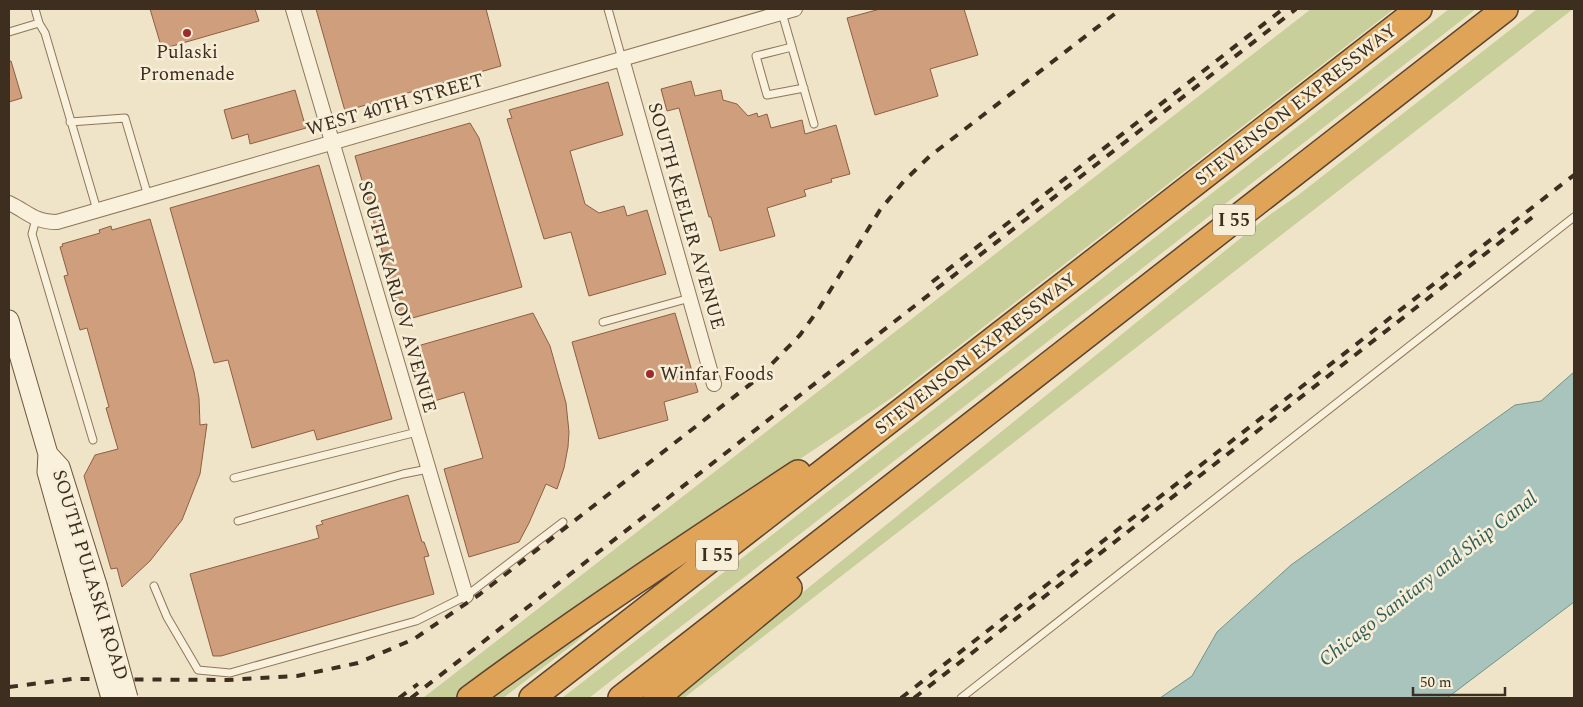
<svg xmlns="http://www.w3.org/2000/svg" width="1583" height="707" font-family="Spectral,serif">
<style>
.green{fill:#c9cf9b}
.water{fill:#a9c4bc;stroke:#6f938a}
.building{fill:#cf9f7d;stroke:#8d5f41}
.lines{fill:none;stroke-linecap:round;stroke-linejoin:round}
.lane-casing{stroke:#8d765c;stroke-width:9}
.street-casing{stroke:#8d765c;stroke-width:16}
.secondary-casing{stroke:#6f573f;stroke-width:21}
.highway-casing{stroke:#5b4430;stroke-width:28}
.lane{stroke:#faf1dc;stroke-width:7}
.street{stroke:#faf1dc;stroke-width:14}
.secondary{stroke:#faf1dc;stroke-width:19}
.highway{stroke:#e0a458;stroke-width:25}
.rail{stroke:#3d2e20;stroke-width:4;stroke-dasharray:9 9;stroke-linecap:butt}
.secondary-bridge-casing{stroke:#6f573f;stroke-width:21;stroke-linecap:butt}
.secondary-bridge{stroke:#faf1dc;stroke-width:19}
.poi-dot{fill:#9e2a2b;stroke:#f7eed8;stroke-width:2}
.labels{text-anchor:middle;dominant-baseline:central;stroke-width:5;stroke-linejoin:round;paint-order:stroke}
.shield{fill:#f7eed8;stroke:#756857;stroke-width:1}
.shield-label{font-size:18px;font-weight:bold;fill:#3d2e20}
.poi-label{font-size:19px;fill:#3d2e20;stroke:#f7eed8}
.street-label{font-size:19px;fill:#3d2e20;stroke:#f7eed8}
.water-label{font-size:20px;font-style:italic;fill:#2f5d5a;stroke:#f7eed8}
</style>
<rect width="100%" height="100%" fill="#f0e4c8"/>
<path class="green" d="M1311 9H1394L893 397 776 475 458 698H423Z
M1449 9H1476L589 698H562Z
M1537 9H1573L684 698H672L1268 216 1297 196Z
M626 597 575 643 503 698H486Z"/>
<path class="water" d="M1574 372V602L1447 698H1160L1192 676 1217 632 1291 565 1515 405 1541 401Z"/>
<path class="building" d="M150 9H255L259 21 162 49Z
M316 9H486L501 66 345 111Z
M880 9H964L978 55 930 69 938 96 875 115 847 18Z
M9 61H11L22 98 9 102Z
M691 81 695 96 721 90 723 100 737 104 748 116 757 113 758 117 767 114 771 128 802 120 805 134 836 125 850 174 831 179 832 182 804 190 806 196 767 208 775 236 720 251 711 217H709L679 108 667 111 661 89Z
M608 82 623 135 570 151 585 204 599 213 624 206 627 216 647 210 666 274 589 296 571 232 544 239 507 119 512 118 509 110Z
M295 90 306 128 250 144 248 134 232 139 224 110Z
M470 123 479 138 522 287 402 321 355 156Z
M319 165 392 419 317 440 314 430 252 448 228 360 214 363 170 208Z
M150 219 194 372 199 398 200 425 207 424 200 474 182 520 150 561 122 587 117 568 111 569 84 476 95 455 118 449 106 408 109 407 87 328 80 330 64 276 68 275 60 247 63 246 62 244 100 233 99 230 111 226 112 230Z
M533 313 550 346 566 403 569 432 568 447 564 468 557 489 546 484 529 523 519 542 469 557 444 469 483 458 464 392 431 402 414 347Z
M675 313 698 392 664 402 668 420 599 439 572 342Z
M408 495 422 542H424L429 556 424 557 434 594 221 656H213L190 574 319 538 316 526 323 524 321 521Z"/>
<g class="lines">
<defs>
<path id="lane" d="M35 9 39 23
M608 9 622 59
M782 13 814 124
M9 32 39 23 45 33 97 210
M792 47 756 56 767 95 804 88
M70 122 125 118 148 196
M36 219 32 234 93 440
M603 322 690 298
M234 478 417 432
M238 521 403 474 428 469
M154 586 167 617 198 670 230 673 416 621 466 596 563 522
M961 698 1574 217"/>
<path id="street" d="M293 9 466 596
M622 59 714 384
M9 203C28 212 34 222 57 222L795 9"/>
<path id="secondary" d="M9 320 48 454 47 472 80 590
M48 454 60 467 97 585"/>
<path id="highway" d="M470 698C577 619 687 546 798 473
M532 698 1419 9
M621 698 1505 9
M656 698 789 588"/>
</defs>
<use href="#lane" class="lane-casing"/>
<use href="#street" class="street-casing"/>
<use href="#secondary" class="secondary-casing"/>
<use href="#highway" class="highway-casing"/>
<use href="#lane" class="lane"/>
<use href="#street" class="street"/>
<use href="#secondary" class="secondary"/>
<use href="#highway" class="highway"/>
<path class="rail" d="M932 282 1283 9
M9 687 72 679 227 680 297 676 358 663 414 639 480 594 757 379 800 335 818 310 880 210 904 181 930 156 1121 9
M399 698 418 684
M411 698 1296 9
M901 698 1574 175
M914 698 1539 212"/>
<defs>
<path id="secondary-bridge" d="M97 585 128 698
M80 590 111 698"/>
</defs>
<use href="#secondary-bridge" class="secondary-bridge-casing"/>
<use href="#secondary-bridge" class="secondary-bridge"/>
</g>
<g class="poi-dot">
<circle cx="187" cy="33" r="5"/>
<circle cx="650" cy="374" r="5"/>
</g>
<g class="labels">
<g class="shield">
<rect x="1213" y="204.5" width="42" height="31" rx="4"/>
<rect x="696" y="539.5" width="42" height="31" rx="4"/>
</g>
<g class="shield-label">
<text x="1234" y="220">I 55</text>
<text x="717" y="555">I 55</text>
</g>
<g class="poi-label">
<text x="187" y="52">Pulaski<tspan x="187" dy="22">Promenade</tspan></text>
<text x="660" y="374" text-anchor="start">Winfar Foods</text>
</g>
<g class="street-label">
<text transform="translate(395 105) rotate(-16)">WEST 40TH STREET</text>
<text transform="translate(1296 105) rotate(-38)">STEVENSON EXPRESSWAY</text>
<text transform="translate(686 216) rotate(74)">SOUTH KEELER AVENUE</text>
<text transform="translate(397 297) rotate(74)">SOUTH KARLOV AVENUE</text>
<text transform="translate(976 354) rotate(-38)">STEVENSON EXPRESSWAY</text>
<text transform="translate(90 575) rotate(73)">SOUTH PULASKI ROAD</text>
</g>
<g class="water-label">
<text transform="translate(1428 579) rotate(-38)">Chicago Sanitary and Ship Canal</text>
</g>
</g>
<rect width="1583" height="707" fill="none" stroke="#3d2e20" stroke-width="20"/>
<path d="M1413 687v8h92v-8" fill="none" stroke="#3d2e20" stroke-width="2.5"/>
<text x="1420" y="687" font-size="15" fill="#3d2e20" stroke="#f7eed8" stroke-width="4" paint-order="stroke">50 m</text>
</svg>
